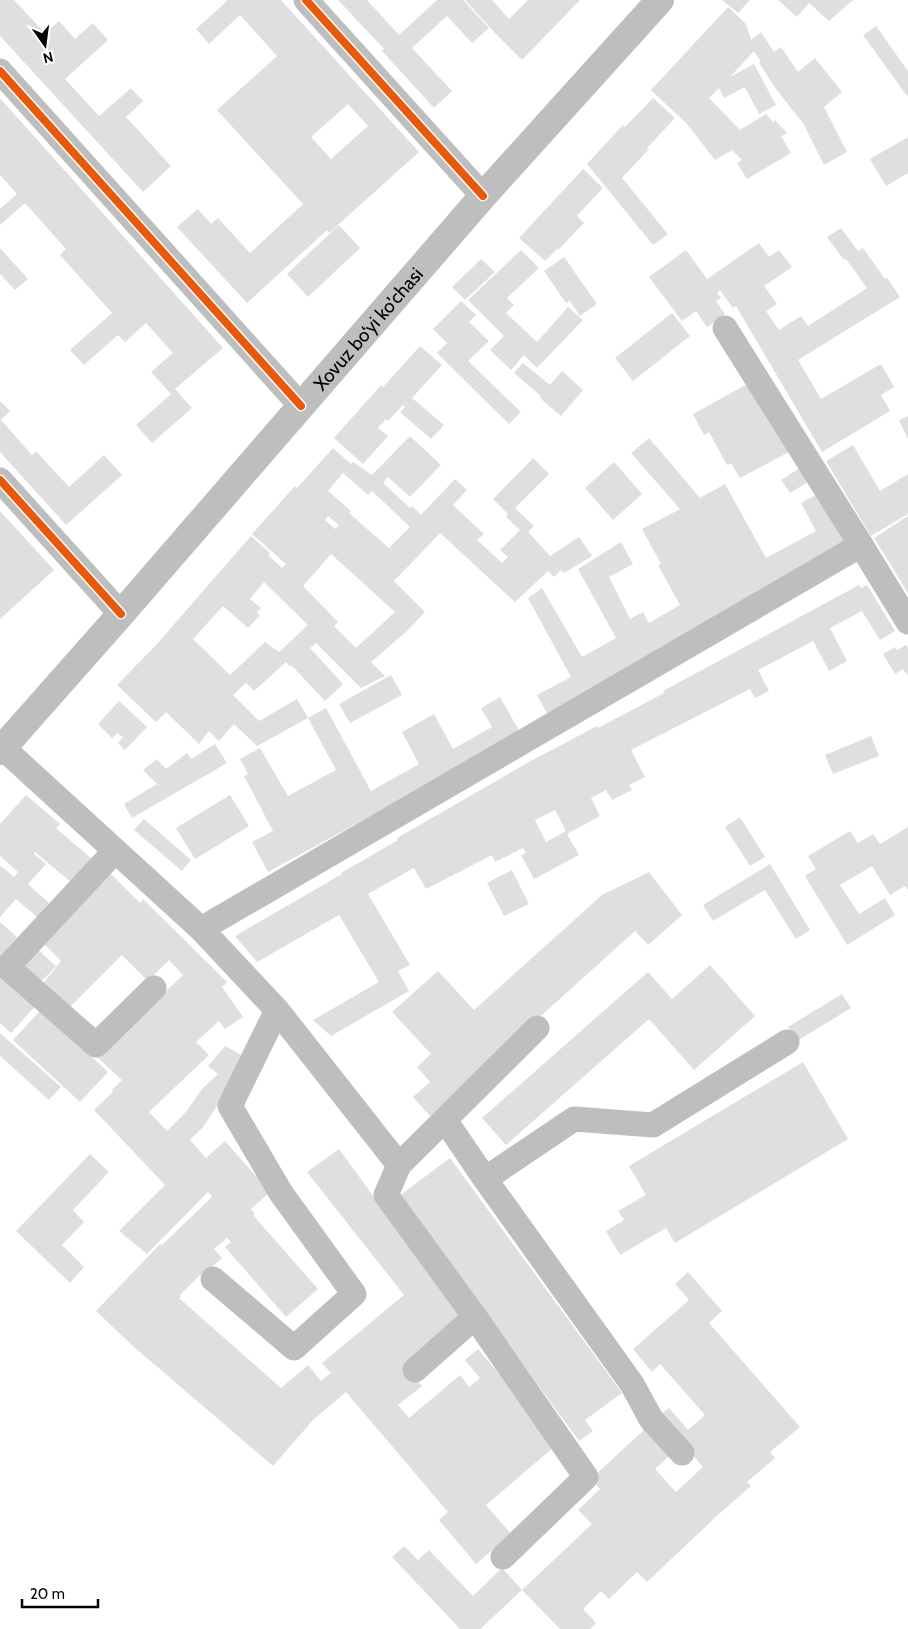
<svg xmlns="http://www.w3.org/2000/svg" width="908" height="1629" font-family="Cabin,sans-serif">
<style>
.building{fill:#dfdfdf;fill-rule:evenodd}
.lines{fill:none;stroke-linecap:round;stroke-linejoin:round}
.minor{stroke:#bebebe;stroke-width:25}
.major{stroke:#bebebe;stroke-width:28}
.cycleway-casing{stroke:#fff;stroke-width:11}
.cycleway{stroke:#e8590c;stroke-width:8}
.labels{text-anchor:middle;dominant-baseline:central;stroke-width:4.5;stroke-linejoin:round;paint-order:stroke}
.street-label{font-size:19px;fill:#000;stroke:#fff}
</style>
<rect width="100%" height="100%" fill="#fff"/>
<path class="building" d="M0 0H14L45 33 59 21 75 39 93 23 108 40 65 79 99 116 131 88 143 101 126 117 171 166 143 192 0 36Z
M226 0H281L419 152 329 233 327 230 247 303 177 227 198 209 211 224 218 218 250 253 303 204 217 110 277 56 240 15 209 44 196 29 227 1ZM348 104 368 126 331 159 311 137Z
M338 0H367L399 35 437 0H463L489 28 472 43 447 16 412 48 452 91 434 108 382 51 384 49Z
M465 0H492L509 19 528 0H580L522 60 495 33Z
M722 0H750L738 13Z
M778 0H853L829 21 809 3 797 17Z
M728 7 746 24 751 40 761 32 774 52 781 47 798 72 815 58 842 92 824 107 847 152 824 165 803 123 776 89 759 63 761 62 754 51 730 77 754 64 776 105 759 114 745 87 724 98 719 88 709 98 740 130 766 114 773 122 775 120 787 133 781 136 791 153 747 179 737 163 742 160 732 150 715 160 687 124 651 90Z
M876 26 908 71V95L907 96 863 35Z
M0 98 223 348 175 389 192 408 152 443 136 425 171 394 151 372 173 353 146 323 125 342 118 335 84 365 70 350 112 313 60 255 66 249 25 203 0 225V209L17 194 0 175Z
M653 98 675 118 647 148 649 149 622 178 668 234 653 245 587 164 623 125 625 127Z
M908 137V173L886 186 870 159Z
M583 169 603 188 577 216 584 223 558 250 557 249 545 261 519 238Z
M339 225 360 248 308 297 287 274Z
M841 228 858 251 863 248 885 279 887 278 900 297 798 360 821 399 881 364 894 387 881 395 890 411 822 452 736 306 733 308 720 290 717 293 721 298 716 301 725 314 707 327 696 311 682 321 649 277 686 250 707 279 759 243 769 257 779 250 792 267 764 286 777 304 766 311 779 330 801 316 808 326 867 288 846 259 844 260 827 237Z
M0 248 28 279 15 290 0 274Z
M521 250 539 268 507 298 514 305 506 313 537 342 568 307 583 320 537 368 524 355 511 370 490 350 504 336 468 300Z
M564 257 597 304 580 316 570 301 566 303 544 271Z
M481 259 495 272 465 300 452 287Z
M461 301 476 315 469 322 489 341 468 361 521 412 509 424 437 353 447 343 433 329Z
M672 313 690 336 633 381 615 358Z
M420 346 442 365 412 398 444 425 431 439 400 412 405 407 403 405 388 421 386 419 378 428 388 436 363 464 334 438 381 385 383 387Z
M523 363 550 385 562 371 583 390 561 416 540 398 541 396 514 373Z
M753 381 791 451 740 478 731 463 727 465 709 432 704 435 693 414Z
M0 401 10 411 1 420 32 455 36 451 69 487 104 455 122 475 66 525 0 452Z
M908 416V439L899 420Z
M410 436 441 465 410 497 388 477 383 483 410 508 412 506 421 515 455 479 467 490 453 505 484 534 477 540 502 563 508 557 500 550 520 530 506 517 508 514 493 499 533 458 549 474 515 508 534 526 528 532 550 556 579 537 592 556 564 573 561 570 554 577 548 571 515 602 440 533 394 581 425 612 407 631 371 662 385 676 361 688 316 643 310 648 343 684 325 701 291 665 290 667 286 662 254 691 246 683 233 695 259 721 297 699 308 718 257 746 234 724 219 741 209 731 199 744 166 712 156 722 117 685 156 645 251 536 270 553 268 555 282 568 286 564 252 534 295 486 297 488 333 448 351 464 353 462 372 475ZM343 473 368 495 372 491 410 527 389 548 349 513 351 511 328 491ZM328 516 339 525 335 529 325 520ZM331 554 395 612 356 648 334 626 338 622 303 586ZM264 582 308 625 279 652 265 642 230 675 193 639 223 606 248 628 260 615 257 613 261 608 250 599Z
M649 438 700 498 725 484 766 558 816 531 801 503 819 493 849 549 549 717 537 695 571 677 528 598 542 588 582 657 616 638 578 569 621 542 633 564 609 577 630 619 643 612 649 623 680 605 658 565 661 564 642 529 680 509 631 453Z
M853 445 880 491 908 474V514L871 536 826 461Z
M614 462 642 494 613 520 585 488Z
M800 468 808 482 790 493 781 480Z
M0 511 54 570 0 619Z
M908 516V593L874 538Z
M859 585 861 588 867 585 895 631 880 640 862 611 830 628 847 661 829 671 813 641 758 670 769 691 755 698 750 689 631 750 645 777 629 785 632 790 612 800 606 790 591 798 600 816 567 834 579 855 534 879 521 855 526 853 523 848 495 862 492 855 426 889 414 868 368 894 410 965 398 971 409 991 331 1036 313 1020 379 982 339 915 257 962 235 936 342 874 341 873 398 840 397 838 529 762 597 726 598 728 664 693 663 691ZM555 810 566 831 546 842 535 820Z
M906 645 908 648V676L903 669 895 674 883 654 895 647 897 650Z
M391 675 402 695 350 723 339 704Z
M500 697 521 734 268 872 252 842 273 831 244 776 248 774 240 759 260 748 288 796 336 770 308 718 326 708 371 791 419 764 402 732 434 714 453 749 492 727 481 708Z
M119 701 147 727 125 750 118 743 123 737 117 733 112 738 98 724Z
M871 736 879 756 833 774 825 755Z
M215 744 227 763 132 818 124 804 157 784 143 770 157 759 166 769 187 753 191 759Z
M26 795 60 824 56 828 93 860 72 883 35 852 34 854 46 864 28 884 49 903 37 917 16 899 0 917V867L1 866 14 877 18 872 0 856V824Z
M230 795 249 826 195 859 176 828Z
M740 817 765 857 750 866 725 827Z
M144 819 191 860 182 871 134 830Z
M908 827V890L905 886 890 895 872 866 840 885 859 914 885 898 895 915 847 945 805 876 816 869 808 856 850 831 858 843 873 834 880 844Z
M770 864 810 930 796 939 765 890 713 921 703 905Z
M512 870 529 904 504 916 487 883Z
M109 872 140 903 143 899 227 982 222 987 243 1017 225 1029 219 1021 196 1042 209 1055 149 1112 167 1131 185 1113 203 1088 218 1074 208 1066 225 1046 247 1058 227 1091 203 1127 190 1140 206 1158 225 1141 270 1192 251 1209 255 1214 253 1215 318 1289 286 1317 225 1247 231 1242 227 1238 214 1249 222 1258 209 1270 207 1268 180 1295 181 1297 179 1298 281 1388 308 1365 321 1381 331 1373 322 1363 404 1295 307 1172 339 1149 451 1303 462 1316 404 1365 422 1386 398 1405 409 1418 460 1375 469 1387 480 1378 465 1360 478 1349 547 1430 553 1448 486 1505 511 1534 476 1564 439 1520 448 1512 346 1392 313 1420 273 1466 134 1347 96 1311 160 1244 162 1245 212 1197 208 1192 147 1254 119 1231 165 1185 94 1110 113 1092 112 1090 122 1080 97 1057 183 975 169 960 148 981 122 955 67 1010 41 986 61 961 41 941Z
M649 872 682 915 648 945 635 931 430 1116 413 1097 430 1082 417 1067 431 1054 392 1012 438 971 474 1010 602 895Z
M0 922 17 937 0 957Z
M36 948 56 966 40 983 20 965Z
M710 965 755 1016 694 1070 649 1019 506 1145 482 1118 648 972 672 999Z
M0 967 39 1002 11 1033 0 1023Z
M842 994 851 1008 797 1041 788 1027Z
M41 1010 108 1072 80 1102 13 1040Z
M0 1033 61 1087 49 1100 0 1056Z
M803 1062 848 1139 675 1243 666 1228 620 1255 606 1231 624 1220 618 1211 646 1195 629 1166Z
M90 1154 109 1172 73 1210 84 1222 62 1245 84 1267 70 1283 16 1231Z
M450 1158 622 1393 585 1420 593 1431 579 1441 399 1196Z
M688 1272 722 1311 709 1323 800 1427 770 1452 775 1458 747 1482 751 1486 720 1513 647 1582 637 1572 609 1599 601 1591 583 1609 596 1623 590 1629H560L522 1590 480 1629H460L392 1557 404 1546 418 1560 429 1550 473 1596 502 1568 522 1590 592 1524 578 1510 600 1489 591 1479 646 1428 671 1454 655 1469 676 1492 703 1467 659 1416 669 1408 688 1430 705 1415 660 1364 652 1372 633 1349 689 1300 675 1284Z"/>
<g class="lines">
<path class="minor" d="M306 0 483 196
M0 71 301 406
M0 480 121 614
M861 545 908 622
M3 748 201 929 277 1010 399 1165 537 1028
M115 851 7 967 96 1045 154 988
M201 929 861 545 725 328
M445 1120 485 1179 632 1384 651 1419 682 1453
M399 1165 386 1195 475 1317 586 1477 503 1557
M485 1179 574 1119 653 1125 787 1042
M213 1279 294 1348 354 1294 281 1193 230 1106 277 1010
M415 1370 475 1317"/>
<path class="major" id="s1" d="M0 751 121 614 483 196 660 0"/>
<defs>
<path id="cycleway" d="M306 0 483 196
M0 71 301 406
M0 480 121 614"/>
</defs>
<use href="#cycleway" class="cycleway-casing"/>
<use href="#cycleway" class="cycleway"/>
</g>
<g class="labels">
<g class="street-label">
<text stroke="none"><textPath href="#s1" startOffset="560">Xovuz bo‘yi ko'chasi</textPath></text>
</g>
</g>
<g transform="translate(45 45) rotate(166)" stroke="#ffffff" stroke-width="4" paint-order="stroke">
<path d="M0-4L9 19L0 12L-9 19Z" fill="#000000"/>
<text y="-8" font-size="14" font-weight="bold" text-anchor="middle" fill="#000000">N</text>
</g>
<path d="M22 1599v8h76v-8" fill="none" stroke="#000000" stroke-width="2.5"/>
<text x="30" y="1599" font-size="15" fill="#000000" stroke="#ffffff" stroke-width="4" paint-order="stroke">20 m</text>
</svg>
